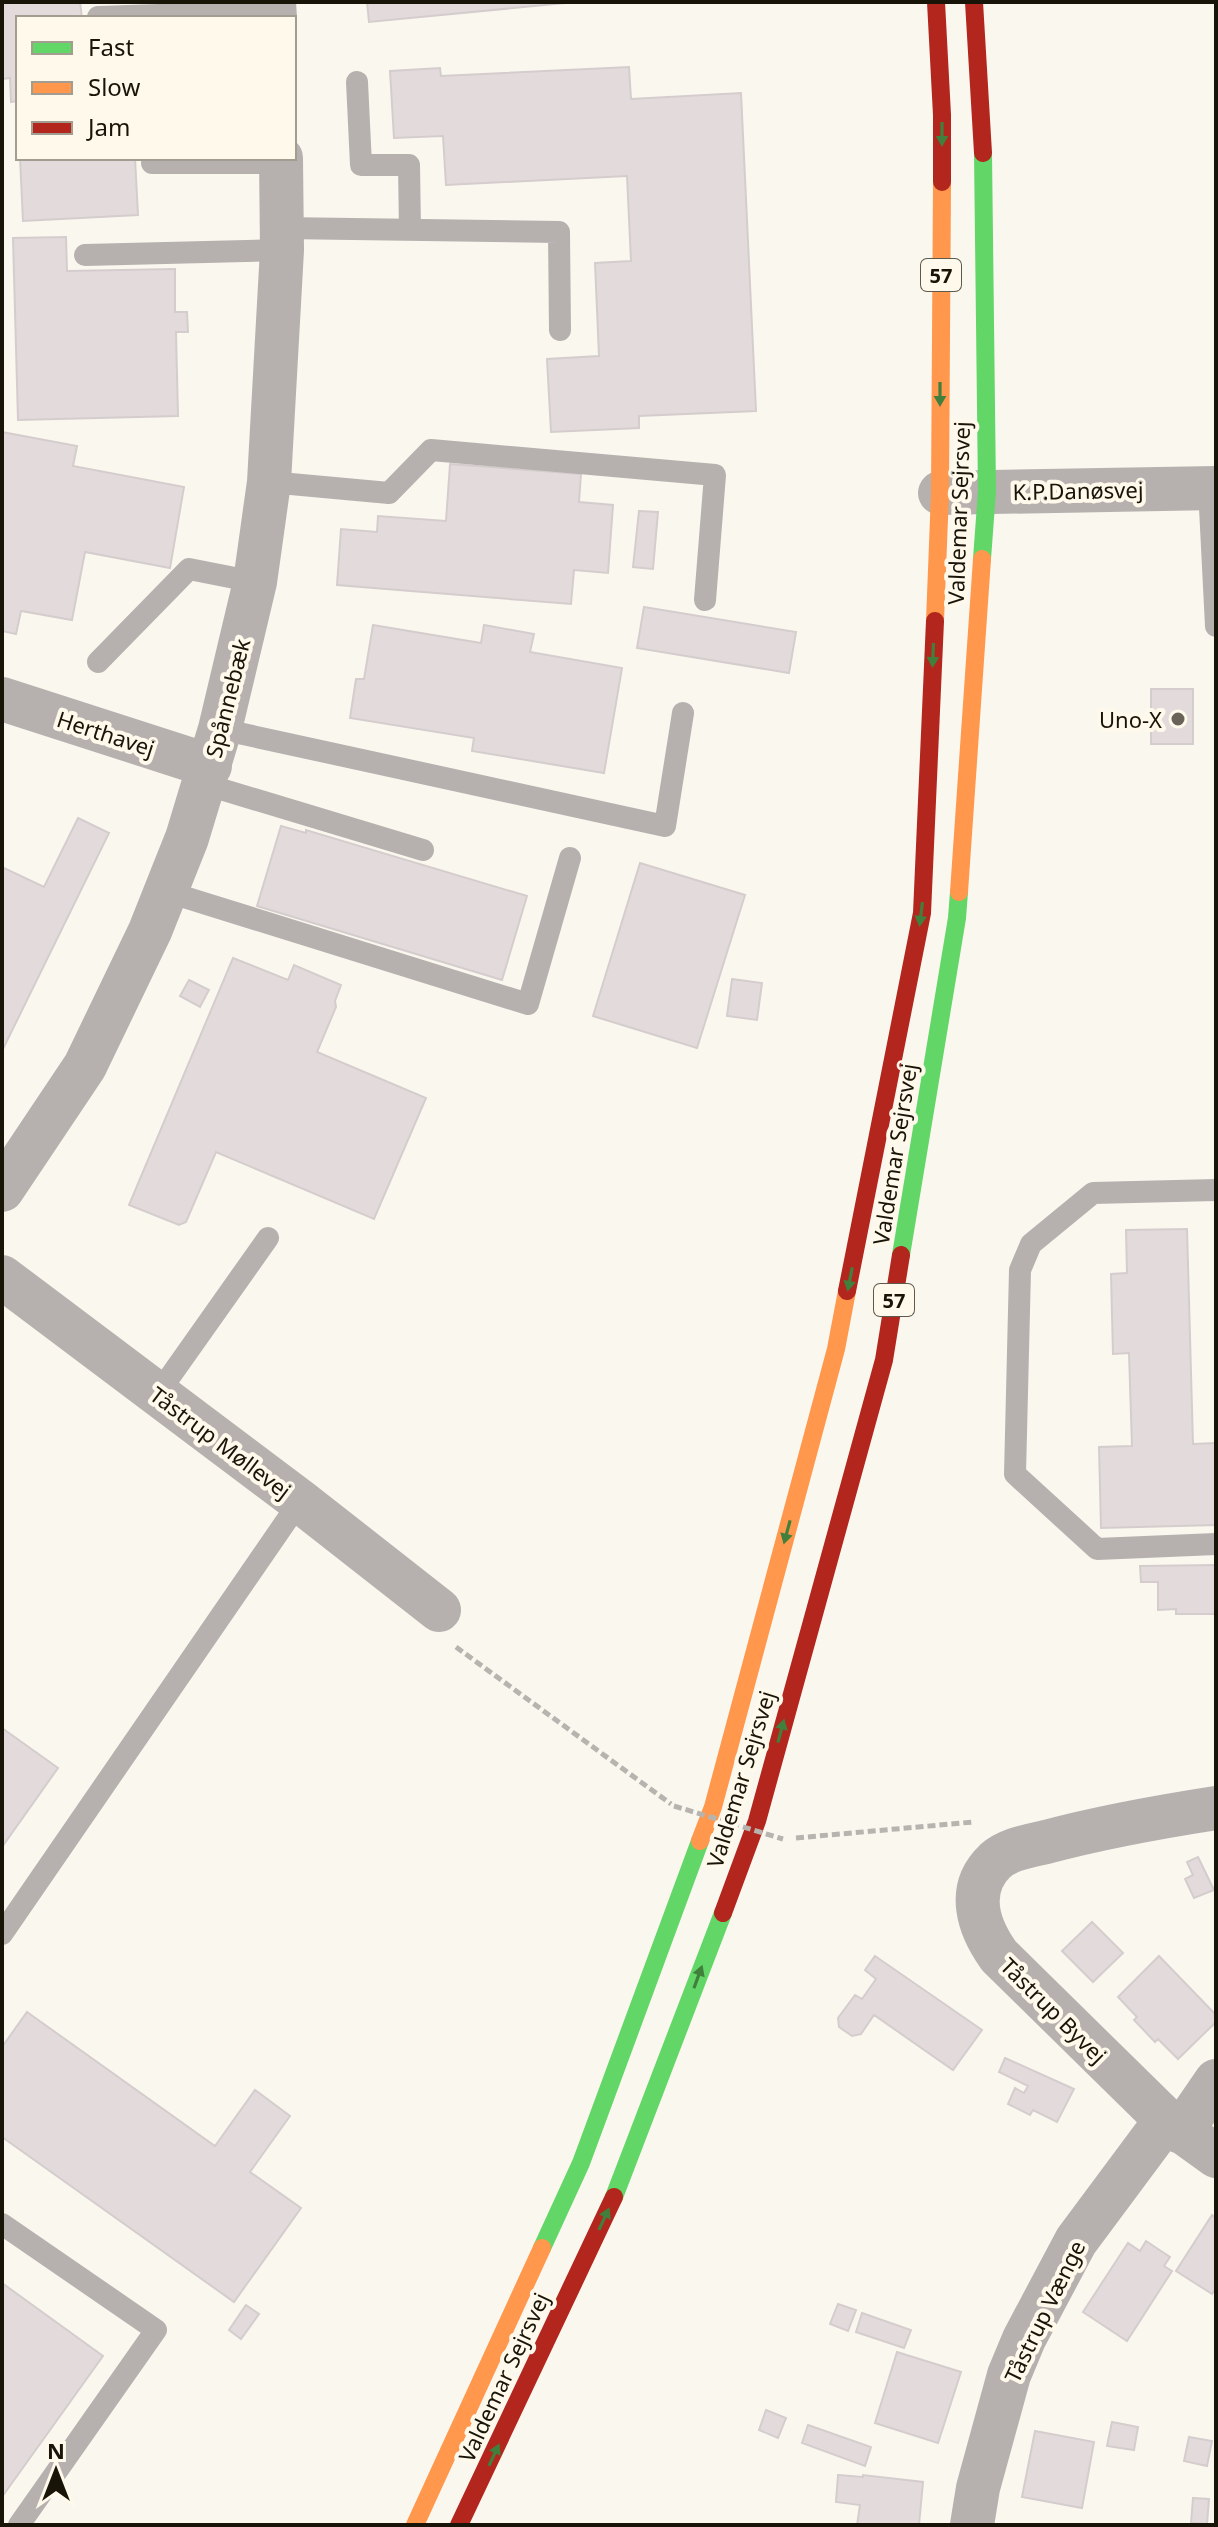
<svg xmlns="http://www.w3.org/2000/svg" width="1218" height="2527" font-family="'Noto Sans',sans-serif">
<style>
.building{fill:#e3dbdb;stroke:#d5cdcd;stroke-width:2}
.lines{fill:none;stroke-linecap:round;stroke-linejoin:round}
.path{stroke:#b7b3ae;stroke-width:5;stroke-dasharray:8 4;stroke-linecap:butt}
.lane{stroke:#b6b1ae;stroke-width:22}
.street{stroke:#b6b1ae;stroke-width:44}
.fast{stroke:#63d668;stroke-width:18}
.slow{stroke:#ff974d;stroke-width:18}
.jam{stroke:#b3261e;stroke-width:18}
.path-bridge{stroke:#b7b3ae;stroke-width:5;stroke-dasharray:8 4;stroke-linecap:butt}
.oneway{fill:#417f3c}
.poi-dot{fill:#676358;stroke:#fef9eb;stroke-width:3}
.labels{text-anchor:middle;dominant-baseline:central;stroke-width:8;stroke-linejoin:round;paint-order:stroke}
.shield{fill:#fef9eb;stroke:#5d594b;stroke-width:2}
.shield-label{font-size:20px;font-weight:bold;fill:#181407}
.street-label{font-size:22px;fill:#181407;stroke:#fef9eb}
.poi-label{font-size:22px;fill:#181407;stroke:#fef9eb;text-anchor:end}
</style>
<rect width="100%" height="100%" fill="#faf7ef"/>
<path class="building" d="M2 2H80L82 18H18V101L11 102 10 78 2 79Z
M367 2H576L369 22Z
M629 67 631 99 741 93 756 411 639 416V428L551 432 547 359 599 356 595 263 631 261 627 176 446 185 443 136 394 138 390 71 440 68 441 76Z
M20 158H135L138 215 23 221Z
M66 237 67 271 175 269V312H187L188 332H176L178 416 18 420 13 238Z
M2 432 77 446 73 466 184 487 170 568 85 552 72 620 21 611 16 634 2 631Z
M450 464 581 474 579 502 613 505 608 573 574 570 571 604 337 585 341 529 377 532 378 516 446 521Z
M639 511 658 512 653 569 633 567Z
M644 607 796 632 789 673 637 648Z
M373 625 481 643 484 625 534 634 530 652 622 668 604 773 472 751 474 738 350 718 356 679H364Z
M1151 689H1193V744H1151Z
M78 818 109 833 2 1051V867L44 887Z
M281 826 306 833V830L527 896 502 980 257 906Z
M640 863 745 895 697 1048 593 1016Z
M233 958 288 980 294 965 341 985 335 1001 336 1007 317 1052 426 1098 374 1219 216 1152 186 1222 179 1225 129 1205Z
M732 979 762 983 757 1020 727 1016Z
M189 980 209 990 200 1007 180 996Z
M1187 1229 1193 1444 1216 1443V1525L1101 1528 1099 1447 1132 1446 1129 1353 1113 1354 1111 1274 1127 1273 1126 1230Z
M1216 1565V1614H1176V1609L1158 1610V1582H1141L1140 1566Z
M2 1728 58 1768 2 1847Z
M1198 1857 1214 1890 1194 1898 1185 1879 1193 1875 1187 1862Z
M1092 1922 1123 1953 1093 1982 1062 1951Z
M875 1956 982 2030 953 2070 874 2015 861 2034 852 2036 839 2027 838 2018 855 1995 862 1999 876 1979 865 1970Z
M1159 1956 1216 2015V2022L1178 2059 1158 2039 1155 2042 1134 2020 1137 2017 1118 1997Z
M27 2012 215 2146 255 2090 290 2116 250 2172 301 2208 234 2302 2 2137V2047Z
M1005 2058 1074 2089 1057 2122 1033 2110 1030 2115 1008 2104 1015 2088 1024 2093 1028 2086 999 2072Z
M1212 2215 1216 2218V2288L1212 2294 1176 2271Z
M1146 2241 1170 2257 1164 2266 1172 2271 1127 2341 1083 2312 1128 2243 1140 2251Z
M2 2283 103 2356 2 2497Z
M838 2304 856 2310 848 2331 830 2324Z
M246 2305 259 2314 241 2339 229 2330Z
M862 2313 911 2330 904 2348 856 2332Z
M897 2352 961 2372 938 2443 875 2423Z
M766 2410 786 2418 778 2438 759 2430Z
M1112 2422 1138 2427 1134 2450 1107 2446Z
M808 2425 871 2447 865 2466 802 2443Z
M1035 2431 1094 2442 1082 2508 1022 2497Z
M1189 2437 1212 2441 1207 2466 1184 2461Z
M838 2475 863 2477V2475L923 2482 919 2525H857L860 2505 836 2502Z
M1193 2498 1209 2499 1207 2524 1191 2523Z"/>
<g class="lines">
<path class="path" d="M456 1647 671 1804
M796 1838 973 1822"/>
<path class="lane" d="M98 17 275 11
M357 82 361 165H409L410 230
M152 163H281
M282 228 559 232 560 330
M85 255 282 250
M269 482 389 493 431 450 715 475 705 600
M1209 488 1216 626
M98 662 189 569 255 582
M220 729 665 826 683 713
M204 784 423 850
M168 892 528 1004 570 858
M1216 1190 1093 1193 1031 1244 1020 1270 1015 1474 1097 1549 1216 1544
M157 1395 268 1238
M2 1934 300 1501
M2 2224 156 2330 19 2525"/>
<path class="street" d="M274 2 275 18
M940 493 1216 488
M2 699 210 766
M2 1190 85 1066 150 931 187 838 220 729 255 582 269 482 282 250 281 158
M2 1277 300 1501 439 1610
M1216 1808C1158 1817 1102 1827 1046 1842 1029 1846 1008 1849 995 1861 965 1890 979 1928 999 1956L1166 2120 1216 2156
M1181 2132 1216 2081
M972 2525 978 2488 1009 2375 1024 2339 1076 2241 1166 2120"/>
<path class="fast" d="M982 559 987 491 983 153
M901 1255 957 918 959 892
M614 2197 723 1913
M542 2248 581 2163 700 1841"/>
<path class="slow" d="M935 621 940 493 942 182
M959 892 982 559
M700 1841 713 1807 836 1349 847 1291
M415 2525 542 2248"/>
<path class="jam" d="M936 2 942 115V182
M974 2 983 153
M847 1291 922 913 935 621
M723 1913 757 1821 884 1360 901 1255
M459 2525 614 2197"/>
<path class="path-bridge" d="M674 1806 783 1839"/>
</g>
<defs><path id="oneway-solid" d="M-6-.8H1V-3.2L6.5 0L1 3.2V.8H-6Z" transform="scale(2)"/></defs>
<g class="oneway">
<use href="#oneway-solid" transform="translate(942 134) rotate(90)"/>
<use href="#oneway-solid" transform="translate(940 394) rotate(90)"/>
<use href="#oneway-solid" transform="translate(933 655) rotate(92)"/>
<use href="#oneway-solid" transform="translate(921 914) rotate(97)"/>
<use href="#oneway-solid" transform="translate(850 1279) rotate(101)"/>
<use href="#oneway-solid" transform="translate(787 1532) rotate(105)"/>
<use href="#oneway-solid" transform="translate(781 1731) rotate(-75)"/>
<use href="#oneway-solid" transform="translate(698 1977) rotate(-70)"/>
<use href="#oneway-solid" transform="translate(604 2219) rotate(-65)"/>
<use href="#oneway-solid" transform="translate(494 2455) rotate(-65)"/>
</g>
<circle class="poi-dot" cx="1178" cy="719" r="8"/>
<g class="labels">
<g class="shield">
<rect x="921" y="259" width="40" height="32" rx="6"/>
<rect x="874" y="1284" width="40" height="32" rx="6"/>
</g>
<g class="shield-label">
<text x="941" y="275">57</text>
<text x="894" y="1300">57</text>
</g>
<g class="street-label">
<text transform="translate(1078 490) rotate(-1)">K.P.Danøsvej</text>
<text transform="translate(958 513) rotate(-88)">Valdemar Sejrsvej</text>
<text transform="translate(227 698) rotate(-76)">Spånnebæk</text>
<text transform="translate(106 733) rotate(18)">Herthavej</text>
<text transform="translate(894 1154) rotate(-81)">Valdemar Sejrsvej</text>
<text transform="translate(221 1442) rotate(37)">Tåstrup Møllevej</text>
<text transform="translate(740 1779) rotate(-73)">Valdemar Sejrsvej</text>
<text transform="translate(1054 2010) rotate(45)">Tåstrup Byvej</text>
<text transform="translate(1044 2311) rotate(-64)">Tåstrup Vænge</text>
<text transform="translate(503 2377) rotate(-65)">Valdemar Sejrsvej</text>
</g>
<g class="poi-label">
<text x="1162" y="719">Uno-X</text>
</g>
</g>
<rect width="1218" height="2527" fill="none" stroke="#181407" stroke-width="8"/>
<rect x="16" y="16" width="280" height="144" fill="#fef9eb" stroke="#a29d90" stroke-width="2"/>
<rect x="32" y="42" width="40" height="12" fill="#63d668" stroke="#a29d90" stroke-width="2"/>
<text x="88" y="56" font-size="24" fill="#181407">Fast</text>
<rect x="32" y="82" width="40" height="12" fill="#ff974d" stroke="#a29d90" stroke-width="2"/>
<text x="88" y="96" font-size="24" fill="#181407">Slow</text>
<rect x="32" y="122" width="40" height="12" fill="#b3261e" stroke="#a29d90" stroke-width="2"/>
<text x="88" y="136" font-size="24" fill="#181407">Jam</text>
<g transform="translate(56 2471)" stroke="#fef9eb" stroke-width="6" paint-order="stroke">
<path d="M0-6L14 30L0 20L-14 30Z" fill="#181407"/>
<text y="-12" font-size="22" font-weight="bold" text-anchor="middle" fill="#181407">N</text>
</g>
</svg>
